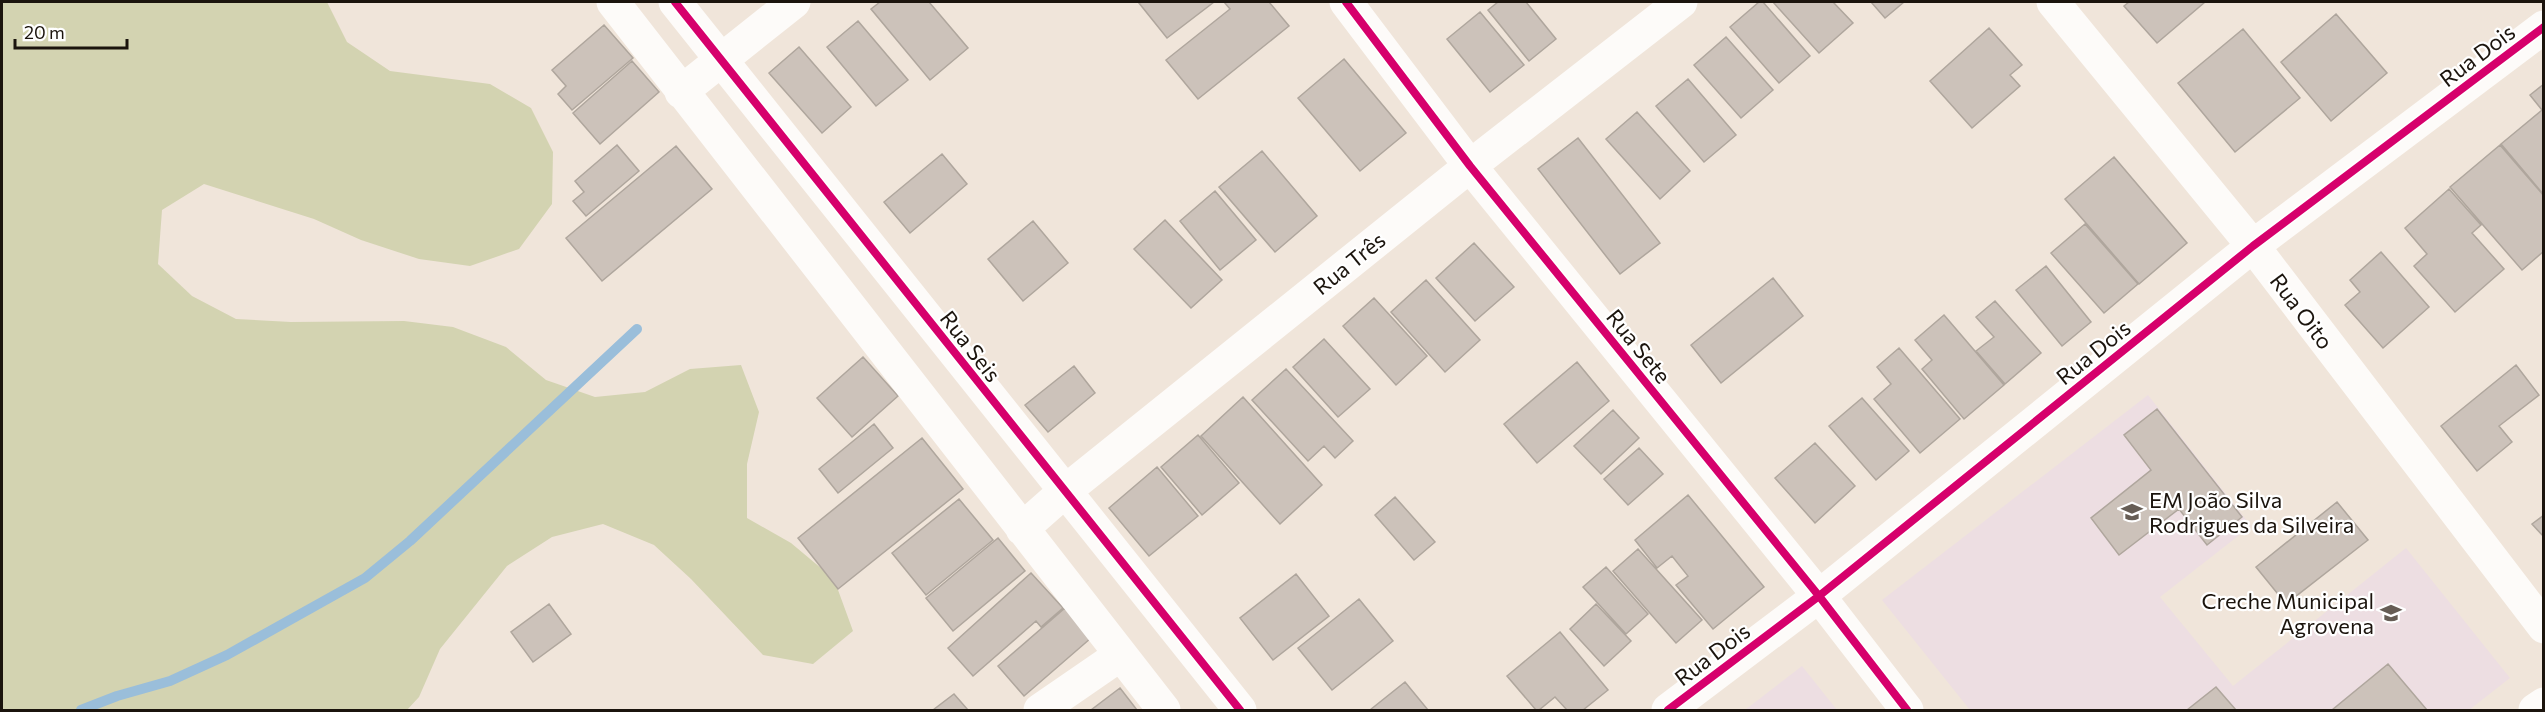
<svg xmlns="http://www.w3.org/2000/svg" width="2545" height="712" font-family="Commissioner,sans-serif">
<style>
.education{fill:#eddee2}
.green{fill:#d3d3b1}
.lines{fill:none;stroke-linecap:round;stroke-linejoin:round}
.stream{stroke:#9abeda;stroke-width:10}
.building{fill:#ccc2ba;stroke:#afa69d;stroke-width:1.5}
.minor{stroke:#fdfbf9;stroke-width:33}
.cycleway-casing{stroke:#fff;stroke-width:11}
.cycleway{stroke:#d6006c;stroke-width:8}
.labels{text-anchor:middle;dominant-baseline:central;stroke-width:4.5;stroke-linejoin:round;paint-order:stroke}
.street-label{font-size:22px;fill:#1b140d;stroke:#fff}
.poi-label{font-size:22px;fill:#1b140d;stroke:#fff;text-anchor:start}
</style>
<rect width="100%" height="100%" fill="#f0e5da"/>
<path class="education" d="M2148 395 2251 526 2160 597 2233 686 2406 548 2510 678 2469 710H1970L1882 600Z
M1802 666 1837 710H1745Z"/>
<path class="green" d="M2 2H327L347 42 390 71 490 84 531 108 553 152 552 204 519 249 470 266 419 259 361 240 314 219 204 184 162 210 158 264 192 296 236 319 291 322 404 321 453 327 506 347 546 380 595 397 645 392 690 369 741 365 759 412 747 464V518L791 543 834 579 853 631 813 664 763 655 691 579 654 545 603 524 552 537 507 566 440 649 419 697 407 710H2Z"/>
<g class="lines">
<path class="stream" d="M81 710 117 696 170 681 227 655 365 578 410 541 637 329"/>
</g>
<path class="building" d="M880 2H929L968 48 930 80 871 9Z
M1142 2H1214L1167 38 1139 3Z
M1224 2H1269L1289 26 1198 99 1166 60 1230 9Z
M1498 2H1526L1556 39 1529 61 1488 10Z
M1759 2H1763L1810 56 1779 83 1730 27Z
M1773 2H1833L1853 23 1819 53Z
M1871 2H1904L1885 18Z
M2129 2H2205L2157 43 2124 6Z
M1480 12 1524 65 1490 92 1447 39Z
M2336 14 2387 73 2331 121 2281 62Z
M858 21 908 80 876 106 827 47Z
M604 25 633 58 572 110 558 94 566 86 552 70Z
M1989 28 2022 65 2010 75 2020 86 1972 128 1930 81Z
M2243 29 2300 98 2235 152 2178 83Z
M1726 37 1773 90 1741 118 1694 65Z
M799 47 851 107 822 133 769 73Z
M1344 59 1406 133 1360 171 1298 98Z
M632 61 659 92 600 144 573 113Z
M1688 79 1736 135 1704 162 1656 106Z
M2544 84V195L2501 144 2542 110 2530 95Z
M1637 112 1690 171 1660 199 1606 139Z
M1578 138 1660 243 1620 274 1538 169Z
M617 145 639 171 586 216 573 201 584 192 575 181Z
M2500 145 2544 196V251L2522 270 2450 187Z
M676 146 712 189 602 281 566 238Z
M1262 151 1317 216 1275 252 1219 187Z
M942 154 967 184 910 233 884 202Z
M2114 157 2187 243 2139 284 2065 199Z
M2449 189 2481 225 2472 233 2504 269 2455 312 2414 266 2427 254 2405 228Z
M1215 191 1256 240 1220 270 1180 221Z
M1165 220 1222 280 1191 308 1134 249Z
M1033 221 1068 263 1023 301 988 259Z
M2085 224 2138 284 2104 313 2051 253Z
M1474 243 1514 287 1475 321 1436 278Z
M2381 252 2429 307 2383 348 2345 305 2360 292 2350 280Z
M2046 266 2091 322 2062 346 2016 290Z
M1773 278 1803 316 1721 383 1691 345Z
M1426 280 1480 340 1445 372 1391 312Z
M1374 298 1427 356 1396 385 1343 326Z
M1995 301 2041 353 2005 384 1976 351 1994 337 1976 317Z
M1944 315 2004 385 1964 419 1922 369 1932 360 1915 340Z
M1324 339 1370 389 1338 417 1293 367Z
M1899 348 1960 419 1920 453 1874 399 1891 384 1877 367Z
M863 357 898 396 852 437 817 398Z
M1577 362 1609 401 1537 463 1504 424Z
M2516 365 2539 395 2499 426 2512 442 2477 471 2441 426Z
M1074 366 1095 393 1048 432 1025 405Z
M1286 369 1353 441 1335 458 1324 446 1308 461 1252 400Z
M1243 397 1322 485 1280 524 1201 436Z
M1862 398 1909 451 1876 480 1829 426Z
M2157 409 2242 517 2207 545 2179 509 2119 555 2091 518 2151 470 2124 435Z
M1613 410 1639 438 1601 474 1574 446Z
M874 424 893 448 838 493 819 469Z
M1198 435 1239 483 1202 515 1161 467Z
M922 438 963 489 838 589 798 538Z
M1815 443 1855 486 1815 523 1775 478Z
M1639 448 1663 474 1628 505 1604 479Z
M1157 467 1198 516 1149 556 1109 508Z
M1688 495 1764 587 1713 629 1676 585 1688 576 1672 556 1657 568 1635 540Z
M1395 497 1435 542 1414 560 1375 515Z
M959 499 993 540 926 595 892 553Z
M2337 502 2368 540 2286 604 2256 567Z
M2544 515V537L2532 524Z
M998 538 1025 571 953 631 926 598Z
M1638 549 1702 620 1676 643 1613 571Z
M1606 567 1648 614 1626 634 1583 587Z
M1031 573 1063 608 1041 627 1036 621 973 676 948 648Z
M1296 574 1329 616 1273 660 1240 618Z
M1359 599 1393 641 1332 690 1298 648Z
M549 604 571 634 533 662 511 632Z
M1596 604 1631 641 1604 666 1570 629Z
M1065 608 1091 638 1024 696 998 666Z
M1560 632 1608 690 1583 710H1567L1555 697 1539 710H1536L1507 676Z
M2388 664 2427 710H2332Z
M1405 682 1428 710H1370Z
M2216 687 2236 710H2187Z
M1120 688 1137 710H1091Z
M954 694 968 710H933Z"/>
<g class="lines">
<path class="minor" d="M613 2 1164 710
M675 2 1240 710
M1346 2 1470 166 1819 596 1907 710
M2053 2 2253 246 2544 627
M681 92 794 2
M1022 529 1064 492 1470 166 1681 2
M1040 710 1120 655
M1668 710 1819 596 2253 246 2544 27
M2535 710 2544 704"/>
<defs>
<path id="cycleway" d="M675 2 1240 710
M1346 2 1470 166 1819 596 1907 710
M1668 710 1819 596 2253 246 2544 27"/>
</defs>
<use href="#cycleway" class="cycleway-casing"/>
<use href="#cycleway" class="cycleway"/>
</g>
<defs>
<symbol id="school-bare" viewBox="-9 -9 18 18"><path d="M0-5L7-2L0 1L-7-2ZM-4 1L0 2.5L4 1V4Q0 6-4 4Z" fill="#665d55" stroke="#fff" stroke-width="2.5" paint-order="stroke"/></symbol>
</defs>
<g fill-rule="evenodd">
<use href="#school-bare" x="2117" y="497" width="30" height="30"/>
<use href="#school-bare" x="2376" y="598" width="30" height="30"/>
</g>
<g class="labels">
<g class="street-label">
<text transform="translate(2477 55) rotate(-37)">Rua Dois</text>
<text transform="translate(1349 263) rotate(-39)">Rua Três</text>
<text transform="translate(2302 311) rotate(53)">Rua Oito</text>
<text transform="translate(971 346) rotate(52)">Rua Seis</text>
<text transform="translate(1639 346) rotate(51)">Rua Sete</text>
<text transform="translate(2093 352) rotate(-39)">Rua Dois</text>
<text transform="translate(1712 654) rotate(-37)">Rua Dois</text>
</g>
<g class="poi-label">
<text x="2149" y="499">EM João Silva<tspan x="2149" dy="25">Rodrigues da Silveira</tspan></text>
<text x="2374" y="600" text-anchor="end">Creche Municipal<tspan x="2374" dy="25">Agrovena</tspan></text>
</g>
</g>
<rect width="2545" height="712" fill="none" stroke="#1b140d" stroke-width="6"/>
<path d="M15 39v9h112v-9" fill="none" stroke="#1b140d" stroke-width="3"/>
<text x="24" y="39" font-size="18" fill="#1b140d" stroke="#ffffff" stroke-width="4.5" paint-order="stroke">20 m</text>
</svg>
